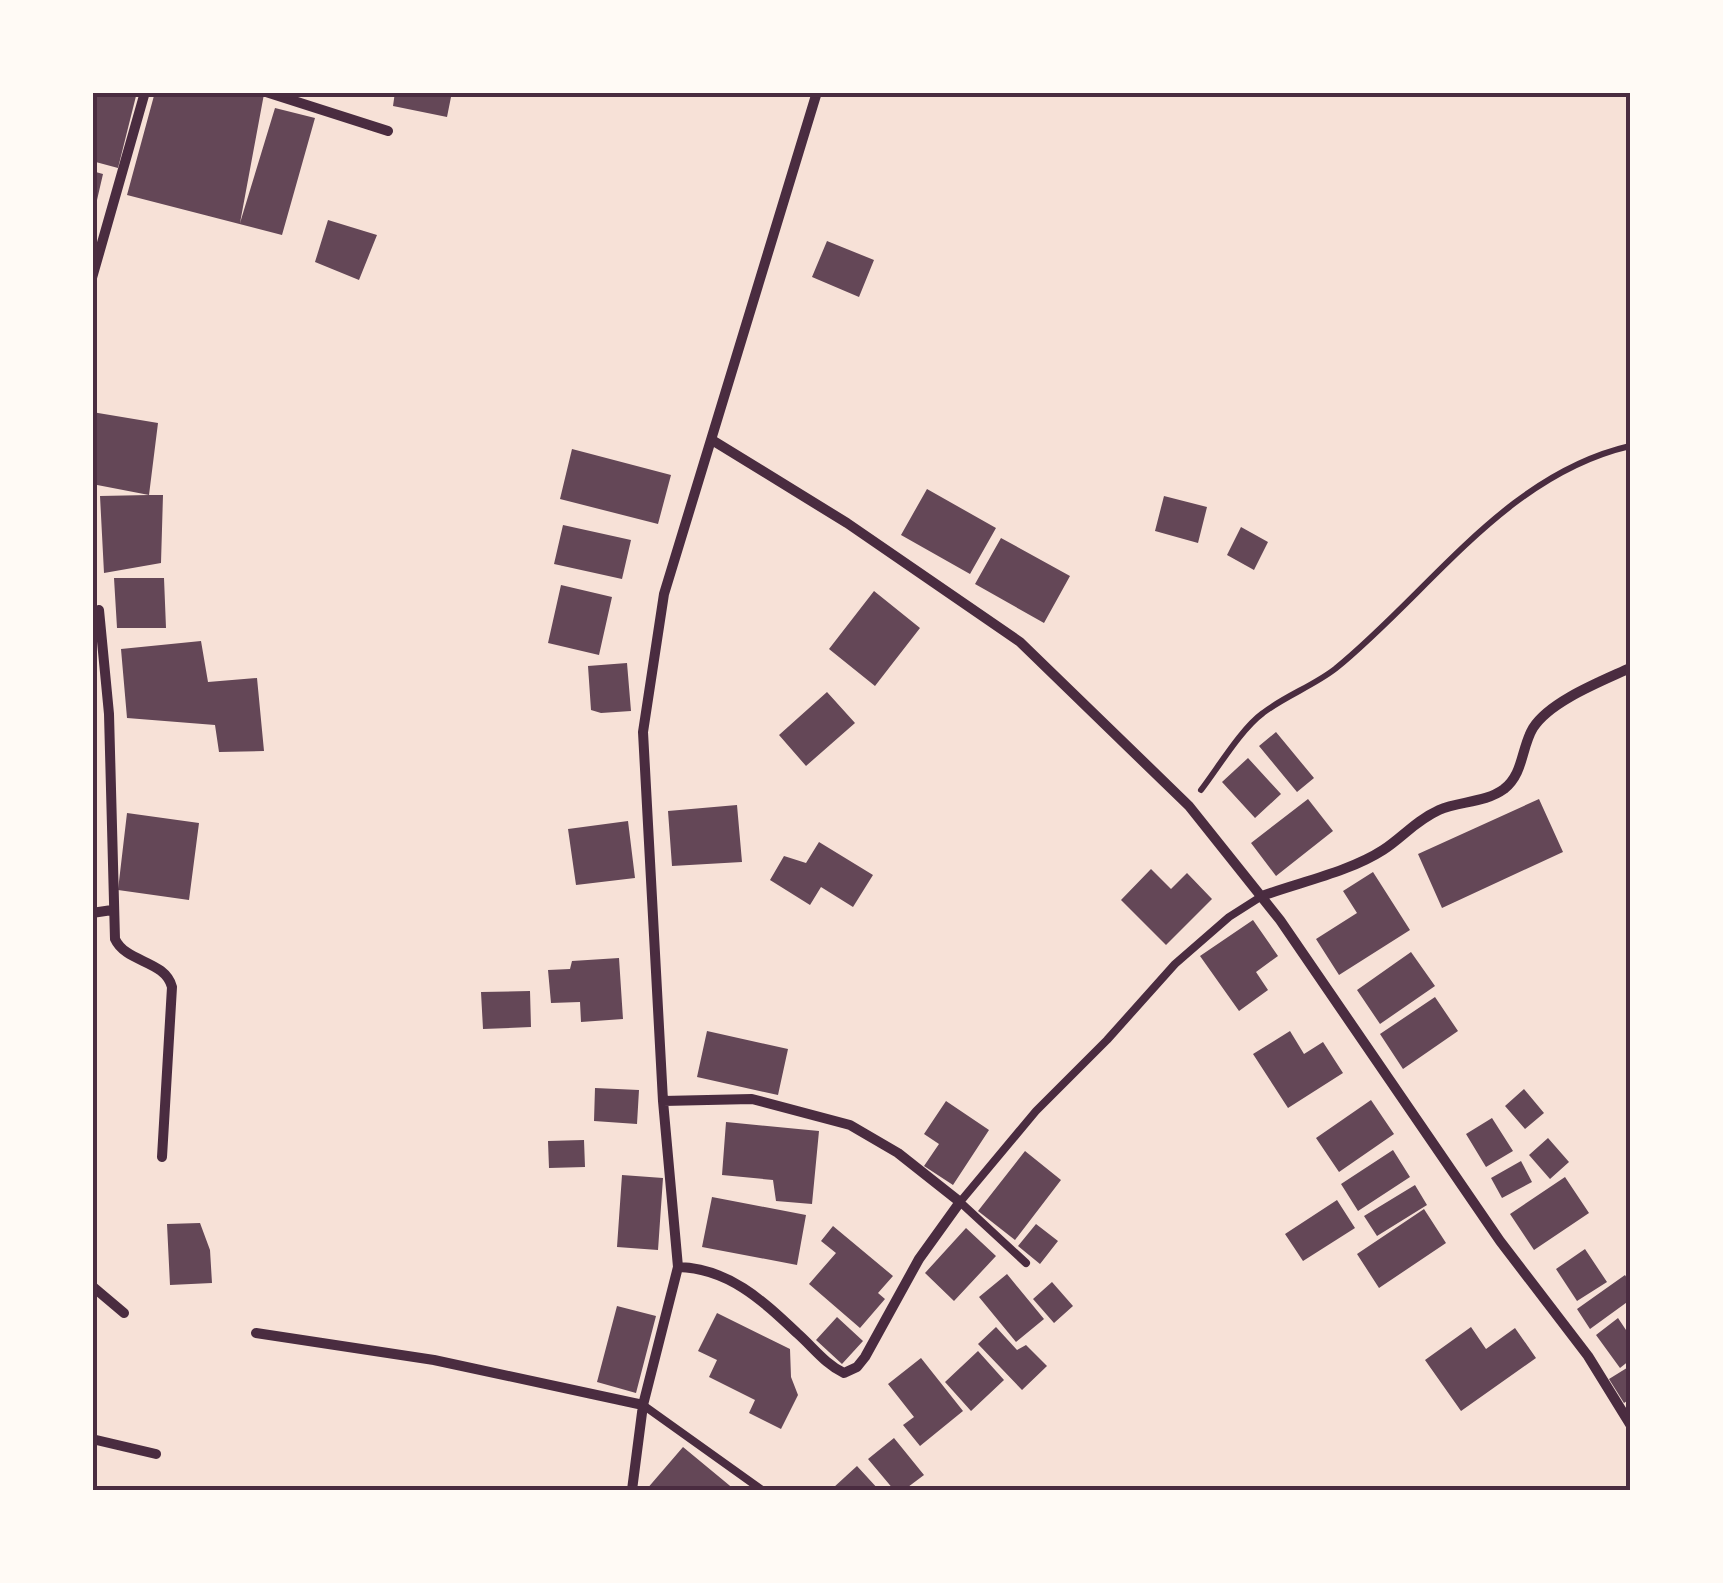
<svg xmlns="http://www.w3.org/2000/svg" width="1723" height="1583" font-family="Mulish,sans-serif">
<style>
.building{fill:#644757}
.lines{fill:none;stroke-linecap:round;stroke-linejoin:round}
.path{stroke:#4a2c40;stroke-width:6}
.service{stroke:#4a2c40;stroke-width:8}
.minor{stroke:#4a2c40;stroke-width:10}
.neatline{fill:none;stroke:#4a2c40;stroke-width:4}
</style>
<rect width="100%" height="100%" fill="#f7e1d7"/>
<path class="building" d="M92 92H137L118 168 92 161Z
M155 92 264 94 240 223 275 108 315 118 282 235 127 195Z
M395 92H452L447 117 393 106Z
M92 171 103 174 94 213H92Z
M328 220 377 235 359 280 315 262Z
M827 241 874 260 859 297 812 277Z
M92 412 158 423 149 495 92 484Z
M572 449 671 475 658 524 560 499Z
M927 489 996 528 970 574 901 535Z
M149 495H163L161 563 104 573 100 496Z
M1164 496 1207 507 1198 543 1155 531Z
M563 525 631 540 622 579 554 564Z
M1241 527 1268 542 1254 570 1227 555Z
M1001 538 1070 576 1044 623 975 584Z
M114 578H164L166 628H117Z
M561 585 612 597 599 655 548 643Z
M874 591 920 628 875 686 829 649Z
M201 641 208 682 257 678 264 751 219 752 215 725 127 718 121 649Z
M627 663 631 711 601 713 591 710 588 666Z
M827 692 855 723 806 766 779 735Z
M1276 732 1314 778 1297 792 1259 746Z
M1248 758 1281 794 1255 818 1222 782Z
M1308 799 1333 831 1276 876 1251 843Z
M1539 799 1563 852 1442 908 1418 854Z
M737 805 742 862 672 866 668 811Z
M127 813 199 823 189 900 118 890Z
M628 821 635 878 576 885 568 829Z
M819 842 873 875 853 907 821 887 810 905 770 880 784 856 806 863Z
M1151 869 1171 889 1187 873 1212 899 1166 945 1121 900Z
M1373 872 1410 930 1339 975 1316 939 1357 913 1343 891Z
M1253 920 1278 956 1256 972 1268 990 1239 1011 1200 956Z
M1411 952 1435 986 1380 1024 1357 990Z
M619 958 623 1019 581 1022 580 1002 551 1003 548 970 570 969 572 961Z
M530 991 531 1027 483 1029 481 992Z
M1435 997 1458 1031 1403 1069 1380 1034Z
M707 1031 788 1049 778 1095 697 1077Z
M1290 1031 1304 1054 1323 1042 1343 1073 1288 1108 1253 1054Z
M595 1088 639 1090 637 1124 594 1121Z
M1524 1089 1544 1113 1525 1129 1505 1106Z
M1371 1100 1394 1134 1339 1172 1316 1138Z
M946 1101 989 1130 953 1185 924 1166 939 1144 924 1134Z
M1492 1118 1513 1151 1486 1167 1466 1134Z
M726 1122 819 1131 812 1204 776 1201 773 1180 722 1175Z
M1548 1138 1569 1162 1550 1179 1529 1155Z
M584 1140 585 1167 549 1168 548 1141Z
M1393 1150 1410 1177 1358 1211 1341 1184Z
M1025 1151 1061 1180 1015 1240 978 1211Z
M1521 1161 1532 1182 1502 1198 1491 1178Z
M622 1175 663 1178 658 1250 617 1247Z
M1565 1177 1589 1213 1534 1250 1510 1214Z
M1415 1185 1427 1205 1377 1236 1364 1216Z
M712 1197 806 1215 797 1265 702 1247Z
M1337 1200 1355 1228 1303 1261 1285 1234Z
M1424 1209 1446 1243 1379 1288 1357 1254Z
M200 1223 210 1250 212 1283 170 1285 167 1224Z
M1036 1224 1058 1241 1040 1264 1018 1246Z
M833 1226 893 1276 878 1293 885 1299 860 1328 809 1284 836 1253 821 1241Z
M966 1228 996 1256 954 1301 925 1273Z
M1585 1249 1607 1282 1577 1301 1556 1269Z
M1007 1274 1044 1319 1016 1342 979 1297Z
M1625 1275 1630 1283V1300L1590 1329 1577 1309Z
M1052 1282 1073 1306 1054 1323 1033 1299Z
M617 1306 656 1316 636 1393 597 1382Z
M717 1313 790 1349 791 1377 798 1395 781 1429 749 1413 755 1400 709 1377 717 1360 698 1351Z
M837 1317 863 1341 842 1364 816 1340Z
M1618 1318 1630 1336V1360L1620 1368 1596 1335Z
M996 1327 1017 1350 1026 1345 1047 1366 1022 1390 978 1344Z
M1471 1327 1486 1349 1515 1328 1536 1358 1461 1411 1425 1360Z
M978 1351 1004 1380 971 1411 945 1382Z
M921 1358 963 1411 920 1446 903 1425 914 1417 888 1384Z
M1630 1366V1399L1624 1403 1609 1379Z
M894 1438 924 1475 904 1490H894L868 1459Z
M683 1447 735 1490H646Z
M857 1466 879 1490H835L833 1488Z"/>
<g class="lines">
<path class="path" d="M1201 790C1218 768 1241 729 1263 713 1285 696 1313 686 1335 669 1430 592 1505 475 1630 446"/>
<path class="service" d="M1026 1263 960 1202 1036 1111 1107 1040 1175 964 1229 917 1262 896
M643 1405 762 1490"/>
<path class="minor" d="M266 92 388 131
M92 278 145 92
M712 440 847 523 1020 642 1189 806 1280 920 1500 1241 1588 1356 1630 1424
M99 610 109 714 115 939C126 963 165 960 172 987L162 1157
M1262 896C1300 882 1349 872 1383 850 1403 837 1415 821 1439 810 1459 801 1485 803 1504 789 1524 773 1521 748 1533 728 1550 701 1602 681 1630 668
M92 913 112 910
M663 1101 752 1099 850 1125 898 1153 960 1202 919 1259 865 1357 857 1367 844 1373C825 1364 813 1347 797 1333 762 1300 728 1268 678 1267
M92 1286 124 1313
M256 1333 434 1360 643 1405
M92 1439 156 1454
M632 1490 643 1405 678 1267 663 1101 643 732 664 594 817 92"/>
</g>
<rect width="1723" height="1583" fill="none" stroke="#fffaf5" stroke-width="190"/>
<rect x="95" y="95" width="1533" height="1393" class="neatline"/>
</svg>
